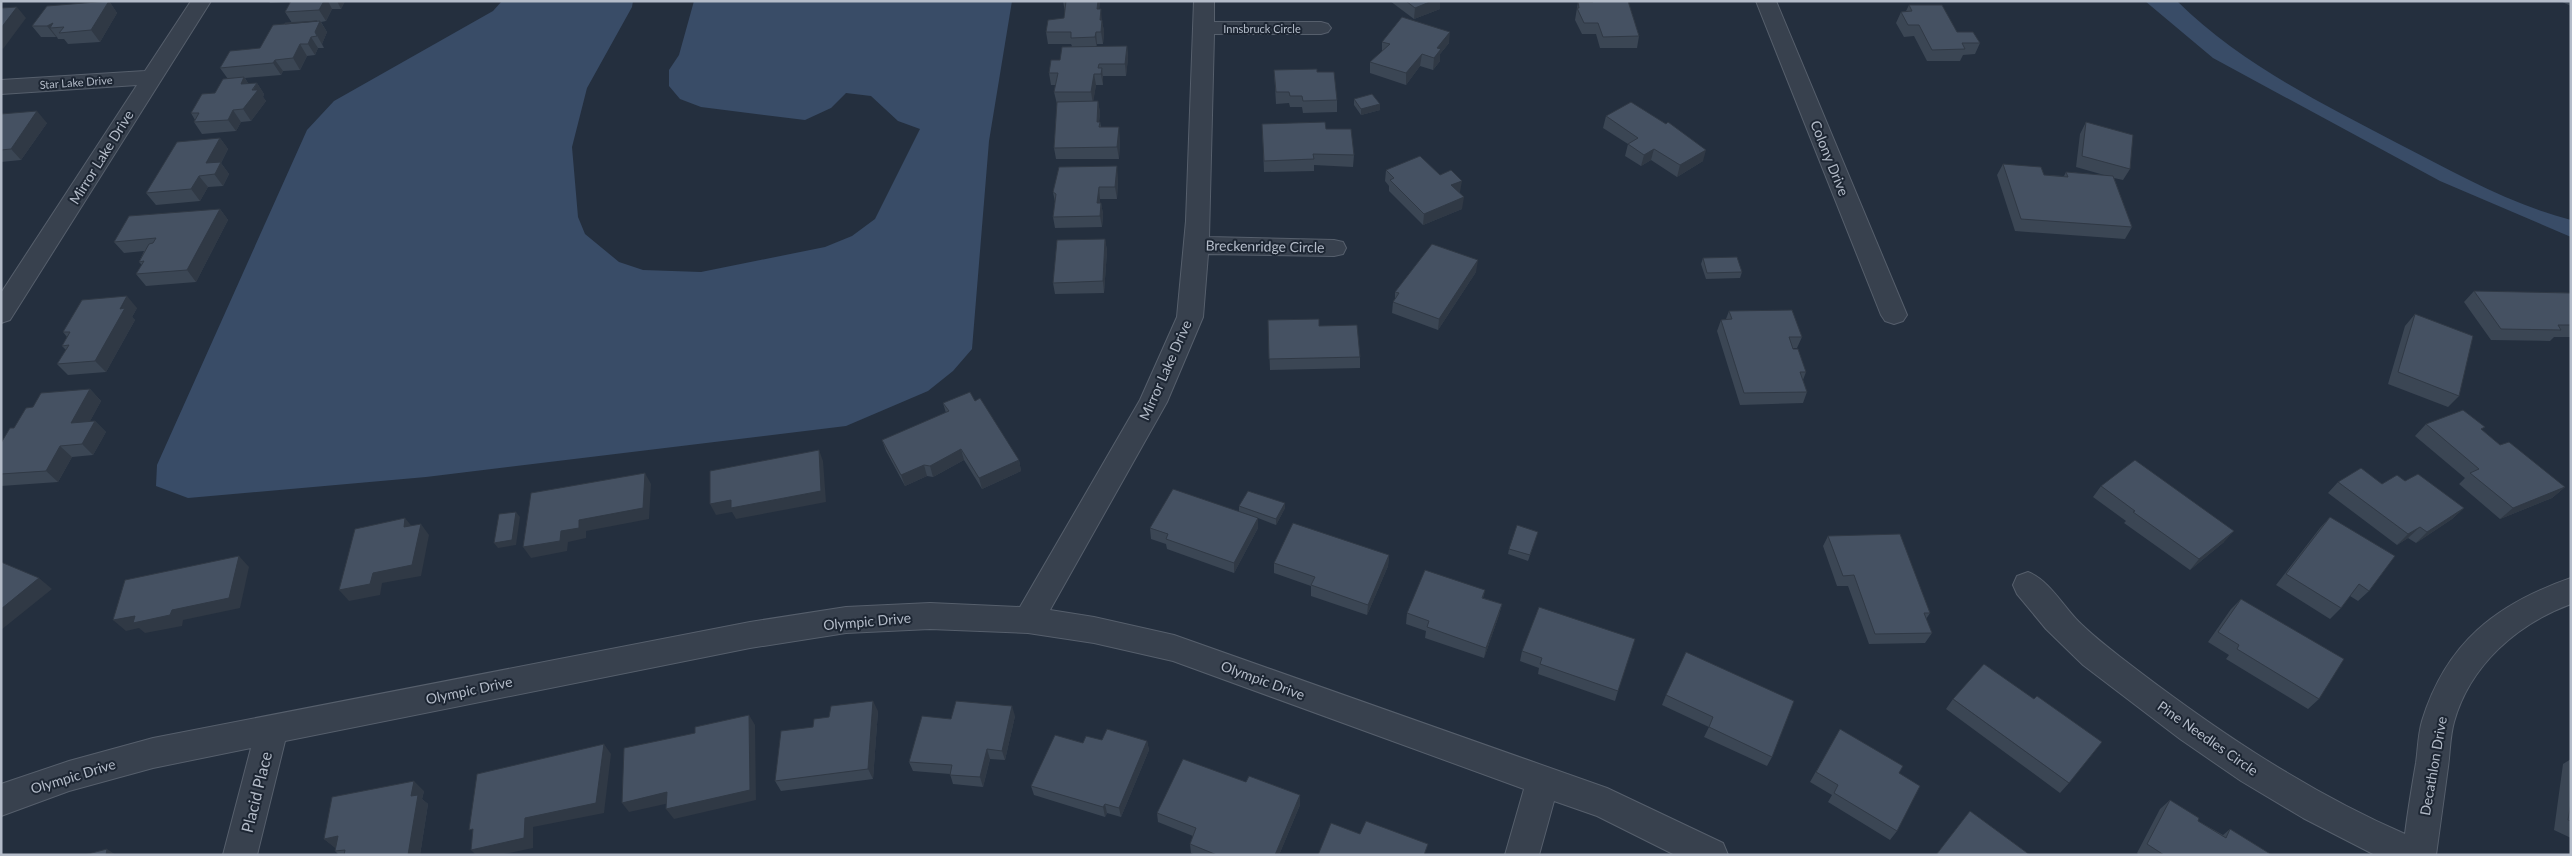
<svg xmlns="http://www.w3.org/2000/svg" width="2572" height="856" font-family="Lato,sans-serif">
<style>
.water{fill:#394c67}
.lines{fill:none;stroke-linecap:round;stroke-linejoin:round}
.minor-casing{stroke:#565f6c;stroke-width:2}
.minor{fill:#38414e;fill-rule:evenodd}
.wall{fill:#3b4654}
.shaded-wall{fill:#303945}
.building{fill:#455162;stroke:#303945}
.labels{text-anchor:middle;dominant-baseline:central;stroke-width:4;stroke-linejoin:round;paint-order:stroke}
.far-street-label{font-size:11px;fill:#b4bcc9;stroke:#1d2633}
.street-label{font-size:14px;fill:#b4bcc9;stroke:#1d2633}
.near-street-label{font-size:16px;fill:#b4bcc9;stroke:#1d2633}
</style>
<rect width="100%" height="100%" fill="#242f3e"/>
<path class="water" d="M502 1H633L632 7 587 88 572 147 578 217 585 234 619 262 643 270 701 272 825 247 852 236 875 219 920 129 898 121 871 96 846 93 831 108 805 120 701 107 680 99 669 86V70L679 55 694 1H1012L989 141 972 349 953 371 928 391 846 426 426 477 188 498 156 486 157 465 307 130 334 101 493 11Z
M2145 1H2177C2241 64 2319 102 2397 143 2454 172 2509 204 2571 220V237L2440 181 2213 58Z"/>
<g class="lines">
<defs>
<path id="minor" d="M191 1H211L10 320 1 323V293L137 85 1 94V80L145 71Z
M1194 1H1214V22H1321L1328 24 1331 28 1328 32 1321 34H1214L1209 237 1334 240 1343 242 1346 248 1343 254 1334 256 1208 254 1203 317 1167 402 1050 610 1094 617 1174 635 1607 788 1723 843 1728 855H1675L1597 816 1554 801 1539 855H1505L1524 789 1173 661 1094 643 1028 633 930 629 846 633 750 648 285 741 257 855H223L251 748 153 768 69 791 1 816V784L69 761 153 738 750 622 846 607 930 603 1020 607 1140 400 1177 317 1186 221Z
M1756 1H1776L1907 315 1903 321 1894 324 1885 321 1881 315Z
M2028 572C2049 580 2063 606 2079 622 2091 634 2105 645 2119 656 2208 725 2302 789 2405 834 2408 810 2412 786 2416 763 2418 749 2418 735 2422 721 2446 643 2496 604 2571 578V604C2517 624 2470 665 2454 722 2450 736 2450 753 2448 767 2444 797 2440 826 2436 855H2375L2303 818 2241 781 2180 739 2083 665 2046 629 2017 594 2013 585 2017 576Z"/>
</defs>
<use href="#minor" class="minor-casing"/>
<use href="#minor" class="minor"/>
</g>
<path class="wall" d="M109 1 117 13 100 42 68 44 64 39H58L57 37H41L32 26Z
M269 1H345L341 9H332L326 21 321 22 327 32 322 44 324 48H318L315 55 307 56 300 70 283 71 281 75 245 78 248 83H257L264 94 263 97 266 101 251 121 241 122 236 131 202 134 194 122 195 120 191 113 215 93 228 79 220 68 260 48 292 23 285 12 290 3 289 2 270 3Z
M1063 1H1100L1099 9 1104 31 1103 44H1097V46H1127L1128 58 1126 76H1103V85H1096L1093 101H1098L1100 113 1099 122H1100L1101 127 1120 138 1119 159H1056L1054 148 1057 104 1054 92 1056 85H1051L1049 73 1072 46 1071 44H1048L1046 32 1064 18 1065 12Z
M1390 1H1440V9L1414 19Z
M1587 1H1628L1639 36 1637 48H1600L1596 34H1582L1575 20 1578 2H1588Z
M2560 1H2571V6Z
M1909 5 1957 32 1980 43 1975 54 1963 55 1960 61H1927L1914 36 1904 37 1896 23 1901 12 1906 11Z
M1382 42 1449 43 1440 54V61L1433 70 1420 66 1406 85 1370 73V62L1382 51Z
M1274 70 1317 72 1337 100V112L1303 113 1302 107H1290L1289 103 1276 104Z
M1354 99 1380 104V110L1361 115 1354 105Z
M1 114 47 123 21 160 1 162Z
M1606 116 1703 161 1677 177 1651 160 1641 166 1625 156 1628 144 1603 128Z
M2086 122 2130 169 2123 180 2114 178 2132 227 2125 239 2015 231 1997 175 2003 164 2044 175 2064 176 2066 172 2104 175 2076 167 2080 134Z
M1262 124 1326 129 1354 155 1353 167 1314 165V171L1264 172Z
M220 138 228 149 221 163 229 174 223 186 208 187 200 201 156 205 146 193Z
M1386 170 1440 175 1460 192 1459 193 1462 209 1423 225 1389 191V186L1385 181Z
M1118 178 1117 199H1100V203H1101L1103 214 1102 227 1055 228 1053 217 1055 202 1053 192Z
M220 209 228 220 196 282 146 286 136 274 142 265 139 262 144 251 124 253 114 242Z
M1105 239 1107 251 1104 293 1055 294 1053 283Z
M1703 258 1742 272 1740 278 1706 279 1701 264Z
M1476 272 1438 330 1392 313 1393 302 1395 299V292Z
M2474 291 2571 293V337H2554L2550 341 2491 340 2464 302Z
M137 308 132 317 135 320 106 372 68 375 57 364 66 350 62 346 67 337 63 332Z
M1729 311 1802 337 1797 348H1793L1806 372 1803 380 1807 392 1803 403 1740 405 1717 331 1721 320 1726 319Z
M2415 314 2459 396 2448 407 2388 384 2405 326Z
M1268 320 1360 357V368L1270 370Z
M90 389 101 401 90 421H95L106 432 93 455 72 457 58 482 1 486V443L14 428 33 407Z
M975 401 1019 460 1021 471 982 489 964 460 933 477 927 476 905 486 886 451 882 440 946 413 943 403Z
M2426 424 2482 430 2500 445 2565 487 2552 498 2500 519 2459 484 2465 478 2415 436Z
M2405 481 2464 508 2452 519 2416 543 2408 538 2397 545 2328 493 2338 482 2382 484Z
M2101 486 2224 542 2190 570 2124 523 2126 521 2093 497Z
M1239 506 1285 508 1276 525 1258 518V528L1234 573 1167 549 1166 544 1151 539 1150 528 1239 511Z
M2330 517 2369 591 2358 601 2350 596 2341 608 2330 619 2276 585 2320 528Z
M1538 532 1528 561 1508 554 1509 549Z
M1828 536 1930 613 1926 619 1932 633 1925 643 1869 644 1848 586H1837L1823 546Z
M1389 555 1388 566 1367 615 1311 596V586L1274 573V563Z
M1485 590 1483 598 1502 604 1499 615 1484 658 1425 638 1426 631 1406 624 1407 613Z
M2241 599 2319 699 2308 709 2226 659 2229 655 2208 642 2231 609Z
M1539 607 1618 691 1615 701 1538 674 1539 668 1520 661 1522 651Z
M1666 695 1794 701 1772 757 1767 766 1704 737 1709 727 1662 705Z
M1953 699 2069 783 2060 793 1946 709Z
M878 711 873 779 781 791 775 781 813 727Z
M1015 716 1005 760 990 759 983 787 953 784 950 774 913 771 909 762 951 719Z
M1840 729 1899 773 1897 831 1890 840 1828 802 1832 795 1810 782Z
M1102 740 1147 741 1149 750 1121 817 1107 813 1105 817 1034 795 1031 786 1083 743Z
M2571 759V838L2554 830 2563 764Z
M1246 782 1300 795V805L1279 855H1195L1191 853 1190 844 1193 836 1158 822 1157 813Z
M424 791 422 799 428 804 420 855H339L335 851 336 848 324 839Z
M2170 800 2198 821 2223 835 2230 829 2272 855H2139L2137 853 2160 809Z
M1970 811 2030 855H1936Z"/>
<path class="shaded-wall" d="M109 1 117 13 100 42 91 30Z
M324 1H328L332 9 326 21 319 10Z
M337 1H345L341 9Z
M1098 1H1100L1098 21 1097 9Z
M1432 1H1440V9L1414 19 1415 8Z
M17 7 26 18 3 49 1 46V28Z
M1101 9 1102 21 1100 20Z
M1102 20 1104 31 1103 44 1101 32Z
M320 21 327 32 322 44 324 48 315 32Z
M53 23 50 28 57 37H56L47 26Z
M1096 32 1097 44V49L1095 37Z
M1450 32 1449 43 1440 54V61L1433 70 1434 58 1437 48Z
M311 37 318 48 315 55 308 44Z
M300 44 307 56 300 70 293 58Z
M1127 46 1128 58 1126 76 1125 64Z
M1422 54 1420 66 1406 85V73Z
M275 60 283 71 281 75 273 63Z
M1102 68 1103 80V85L1101 74Z
M1094 74 1096 85 1093 104 1091 92Z
M244 77 252 89 241 84Z
M257 83 264 94 263 97 266 101 251 121 243 109Z
M1098 101 1100 113 1098 134 1097 122Z
M1380 104V110L1361 115V109Z
M233 110 241 122 236 131 228 120Z
M37 111 47 123 21 160 11 149Z
M1119 127 1120 138 1119 159 1117 147Z
M220 138 228 149 221 163 229 174 223 186 206 163Z
M1654 149 1651 160 1641 166 1644 155Z
M1706 150 1703 161 1677 177 1680 165Z
M1117 166 1118 178 1117 199 1115 187Z
M199 176 208 187 200 201 191 189Z
M1462 181 1460 192 1450 197 1451 185Z
M1099 187 1100 199 1099 214 1097 203Z
M1464 197 1462 209 1423 225 1424 214Z
M1101 203 1103 214 1102 227 1100 216Z
M220 209 228 220 196 282 187 270Z
M1105 239 1107 251 1104 293 1103 281Z
M1478 260 1476 272 1438 330 1439 319Z
M127 296 137 308 132 317 135 320 106 372 95 361Z
M90 389 101 401 83 434 71 423Z
M95 421 106 432 93 455 82 444Z
M60 446 72 457 58 482 46 471Z
M961 449 964 460 933 477 930 466Z
M819 450 823 461 826 502 736 519 732 512 716 515 710 504 731 500Z
M1019 460 1021 471 982 489 979 478Z
M924 465 927 476 905 486 901 475Z
M645 473 651 484 649 519 586 531V538L568 542 567 551 531 558 523 547 561 531Z
M2565 487 2552 498 2500 519 2513 508Z
M1285 503V508L1276 525V519Z
M2464 508 2452 519 2416 543 2427 532Z
M516 512 520 517 516 545 498 548 494 543Z
M405 518 414 529 404 527Z
M1258 518V528L1234 573V563Z
M421 524 429 535 421 576 382 583 380 595 349 601 339 590 373 573Z
M2420 527 2408 538 2397 545 2408 534Z
M2234 531 2224 542 2190 570 2199 559Z
M1389 555 1388 566 1367 615 1368 605Z
M239 556 249 567 240 608 183 620 182 626 145 633 139 628 126 631 113 620 172 610Z
M39 578 52 589 1 630V609Z
M1502 604 1499 615 1484 658 1486 648Z
M873 701 878 711 873 779 868 769Z
M1012 706 1015 716 1005 760 1002 751Z
M749 715 755 725 756 800 674 819 666 809Z
M1147 741 1149 750 1121 817 1119 808Z
M604 744 611 754 604 813 533 827V848L499 855H476L471 850 525 818Z
M987 749 990 759 983 787 980 777Z
M414 781 424 791 422 799 428 804 420 855H408L411 796Z
M667 792 674 802 629 812 622 803Z
M1300 795V805L1279 855H1275Z
M1105 804 1107 813 1105 817 1103 807Z
M338 836 349 845 335 848 324 839Z
M107 849 116 855H106Z"/>
<path class="building" d="M109 1 91 30 59 33 64 27 50 28 53 23 47 26H32L47 6Z
M291 1H324L319 10 285 12Z
M1066 1H1098L1097 9H1101L1100 20H1102L1101 32H1096L1095 37 1071 38V32H1046L1048 20 1064 18Z
M1406 1H1432L1415 8Z
M1593 1H1628L1639 36 1603 37 1598 23H1584L1577 8H1579L1578 2H1593Z
M1909 5H1942L1957 32H1973L1980 43H1962L1965 49 1932 50 1919 25H1908L1901 12 1912 11Z
M17 7 1 28V8Z
M1402 17 1450 32 1437 48 1441 49 1434 58 1422 54 1406 73 1370 62 1390 44 1382 42Z
M317 21 285 24V23Z
M320 21 315 32 317 36 311 37 308 44H300L293 58 275 60 273 63 220 68 230 51 260 48 273 25Z
M1127 46 1125 64H1099L1098 68H1102L1101 74H1094L1091 92H1054L1058 73H1049L1051 60H1060L1062 47Z
M1317 69V72H1334L1337 100 1303 101 1302 96H1290L1289 92H1276L1274 70Z
M244 77 241 84 257 83 252 90H258L243 109 233 110 228 120 194 122 199 113H191L202 94 215 93 223 79Z
M1372 94 1380 104 1361 109 1354 99Z
M1098 101 1097 122H1100L1099 127H1119L1117 147 1054 148 1057 102Z
M1631 102 1666 124 1668 122 1706 150 1680 165 1654 149 1644 155 1628 144 1638 138 1606 116Z
M37 111 11 149 1 150V114Z
M1325 122 1326 129H1351L1354 155 1313 154 1314 159 1264 161 1262 124Z
M2086 122 2133 135 2130 169 2082 156Z
M220 138 206 163 221 162 215 174 199 176 191 189 146 193 177 142Z
M1420 156 1440 175 1451 170 1462 181 1451 185 1464 197 1424 214 1390 180 1394 178 1386 170Z
M2003 164 2041 167 2044 175 2068 177 2066 172 2113 176 2132 227 2021 219Z
M1117 166 1115 187H1099L1097 203H1101L1100 216 1053 217 1056 194 1053 192 1059 167Z
M220 209 187 270 136 274 144 261 139 262 149 244 153 243 156 238 114 242 129 216Z
M1105 239 1103 281 1053 283 1057 240Z
M1432 244 1478 260 1439 319 1393 302 1399 293 1395 292Z
M1737 257 1742 272 1707 273 1703 258Z
M2474 291 2571 293V325H2558L2561 330 2501 329Z
M127 296 120 309 125 308 95 361 57 364 69 345 62 346 70 332H63L82 300Z
M1792 310 1802 337H1789L1793 349H1798L1806 372H1800L1807 392 1744 393 1721 320 1732 319 1729 311Z
M2415 314 2473 336 2459 396 2398 372Z
M1319 319V326L1357 325 1360 357 1269 359 1268 320Z
M90 389 71 423 95 421 82 444 60 446 46 471 1 474V443L10 428H14L26 408 33 407 41 393Z
M970 392 975 401 980 398 1019 460 979 478 961 449 930 466 924 465 901 475 882 440 949 411 943 403Z
M2463 410 2485 427 2481 429 2500 445 2509 442 2565 487 2513 508 2470 473 2479 469 2426 424Z
M819 450 821 491 731 508V500L710 504V471Z
M2135 460 2234 531 2199 559 2133 512 2135 511 2101 486Z
M2361 468 2382 484 2397 475 2405 481 2418 474 2464 508 2427 532 2420 527 2408 534 2338 482Z
M645 473 643 508 579 520V528L561 531 560 541 523 547 531 493Z
M1173 489 1258 518 1234 563 1166 539 1168 534 1150 528Z
M1248 491 1285 503 1276 519 1239 506Z
M516 512 512 540 494 543 499 514Z
M2330 517 2395 556 2369 591 2359 584 2341 608 2286 574Z
M405 518 404 527 421 524 412 565 373 573 370 584 339 590 355 529Z
M1293 523 1389 555 1368 605 1311 585 1315 577 1274 563Z
M1517 525 1538 532 1530 555 1509 549Z
M1900 534 1930 613H1924L1932 633 1875 634 1854 575 1843 576 1828 536Z
M239 556 229 598 172 610 170 615 133 623 135 616 113 620 125 580Z
M1 562 39 578 1 609Z
M1425 570 1485 590 1482 598 1502 604 1486 648 1427 627 1429 621 1407 613Z
M2241 599 2344 659 2319 699 2237 649 2239 645 2218 632Z
M1539 607 1635 639 1618 691 1540 664 1542 658 1522 651Z
M1686 652 1794 701 1772 757 1709 727 1713 717 1666 695Z
M1984 664 2034 699 2037 696 2102 742 2069 783 1953 699Z
M873 701 868 769 775 781 781 731 813 727 814 719 829 717 831 706Z
M956 701 1012 706 1002 751 987 749 980 777 950 775 952 765 909 762 922 716 951 719Z
M749 715 750 790 666 809 667 792 622 803 624 748 695 733V727Z
M1107 729 1147 741 1119 808 1105 804 1103 807 1031 786 1055 735 1083 743 1086 736 1102 740Z
M1840 729 1903 766 1899 773 1920 786 1897 831 1834 793 1838 785 1816 772Z
M604 744 596 803 525 818 524 838 471 850 473 829 469 830 477 774Z
M1183 759 1246 782 1249 776 1300 795 1275 855H1217L1190 844 1196 828 1157 813Z
M414 781 411 796 418 795 408 855H344L345 850 335 851 338 836 324 839 332 797Z
M2170 800 2199 818 2198 821 2226 838 2230 829 2272 855H2164L2147 844Z
M2571 803V821L2568 820Z
M1970 811 2030 855H1936Z
M1366 821 1428 844 1424 855H1318L1331 823 1360 834Z
M107 849 106 855H84Z"/>
<g class="labels">
<g class="far-street-label">
<text x="1262" y="28">Innsbruck Circle</text>
<text transform="translate(76 82) rotate(-4)">Star Lake Drive</text>
</g>
<g class="street-label">
<text transform="translate(101 157) rotate(-58)">Mirror Lake Drive</text>
<text transform="translate(1830 158) rotate(68)">Colony Drive</text>
<text transform="translate(1265 246) rotate(1)">Breckenridge Circle</text>
<text transform="translate(1165 370) rotate(-66)">Mirror Lake Drive</text>
<text transform="translate(867 621) rotate(-5)">Olympic Drive</text>
<text transform="translate(1263 680) rotate(20)">Olympic Drive</text>
<text transform="translate(469 690) rotate(-12)">Olympic Drive</text>
<text transform="translate(2208 738) rotate(35)">Pine Needles Circle</text>
<text transform="translate(2433 766) rotate(-80)">Decathlon Drive</text>
<text transform="translate(73 776) rotate(-17)">Olympic Drive</text>
</g>
<g class="near-street-label">
<text transform="translate(256 792) rotate(-76)">Placid Place</text>
</g>
</g>
<rect width="2572" height="856" fill="none" stroke="#b4bcc9" stroke-width="5"/>
</svg>
